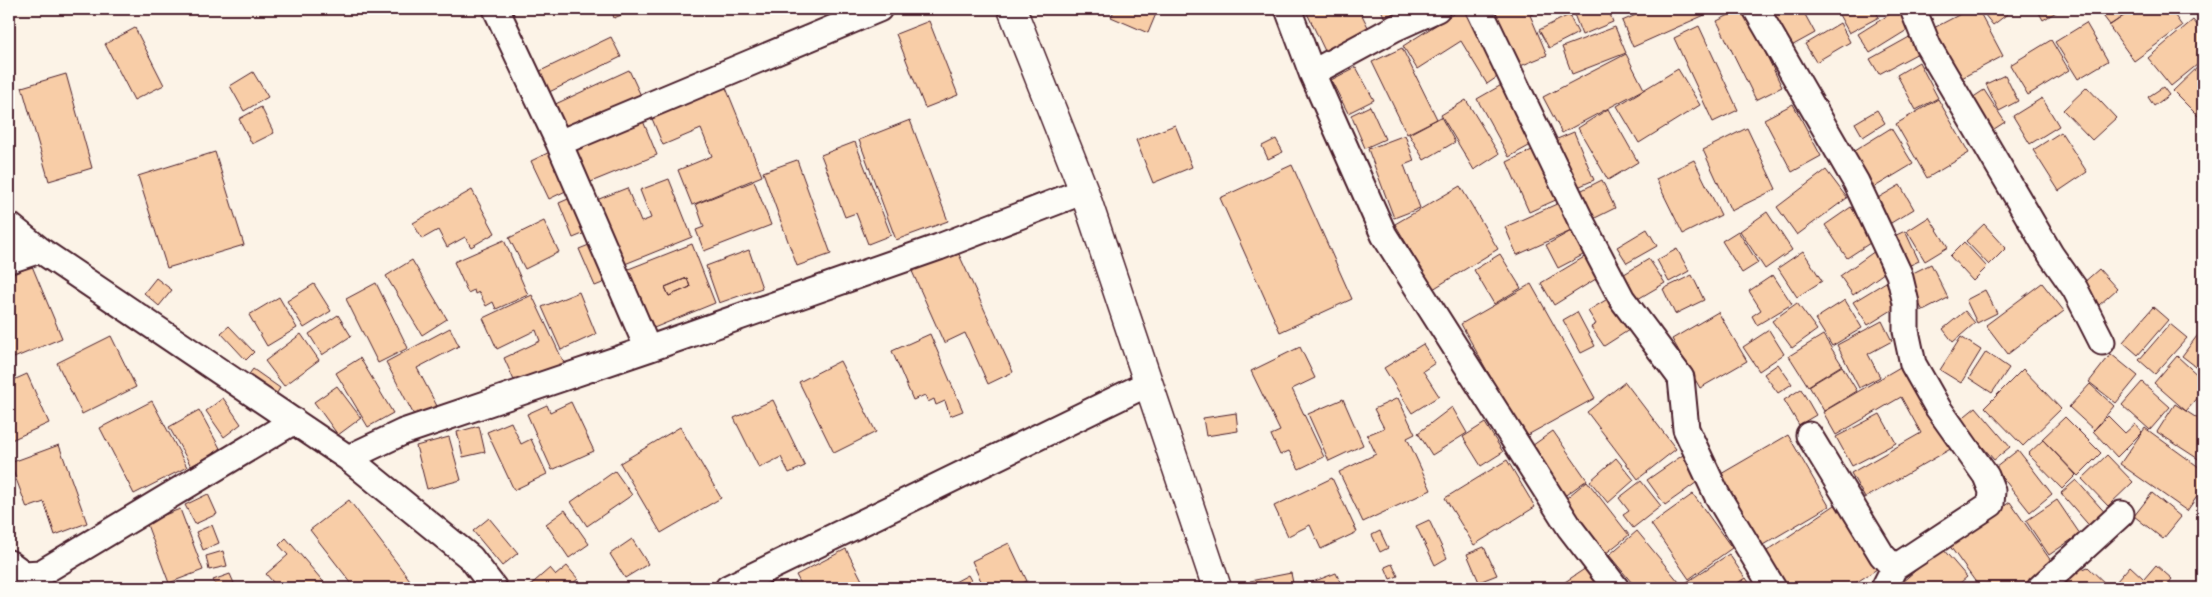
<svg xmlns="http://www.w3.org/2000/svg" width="2212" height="597" font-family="Itim,sans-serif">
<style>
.building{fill:#f8cda7;stroke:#4a1f2b;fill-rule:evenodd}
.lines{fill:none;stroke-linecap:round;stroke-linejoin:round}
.minor-casing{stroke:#4a1f2b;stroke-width:29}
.tertiary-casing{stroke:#4a1f2b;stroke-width:31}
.minor{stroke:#fdfcf7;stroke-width:25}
.tertiary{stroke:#fdfcf7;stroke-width:28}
</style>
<rect width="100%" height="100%" fill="#fcf3e7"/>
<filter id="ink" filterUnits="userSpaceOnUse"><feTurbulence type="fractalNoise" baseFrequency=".02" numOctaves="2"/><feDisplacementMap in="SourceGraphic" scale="10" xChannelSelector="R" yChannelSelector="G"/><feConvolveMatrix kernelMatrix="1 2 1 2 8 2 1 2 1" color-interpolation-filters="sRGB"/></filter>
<g filter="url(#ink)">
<path class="building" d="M611 9H636L614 18Z
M1115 9H1158L1148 33 1111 17Z
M1310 9H1359L1369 29 1325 51 1306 11Z
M1381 9H1404L1384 17Z
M1461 9H1463L1503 73 1487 84 1461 41 1417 69 1403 46Z
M1493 9H1546L1530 15 1547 55 1518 67Z
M1572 9H1608L1613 22 1582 35Z
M1612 9H1633L1615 16Z
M1650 9H1718L1633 47 1622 21Z
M1741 9H1744L1782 87 1756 100 1717 21Z
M1764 9H1802L1815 33 1786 49Z
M1836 9H1874L1879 17 1849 33Z
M1898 9H1901L1912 27 1870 53 1858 34Z
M1970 9H1978L2003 56 1956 81 1930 30Z
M1980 9H2014L1993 25Z
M2037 9H2061L2043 20Z
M2098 9H2134L2110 25Z
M2134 9H2172L2171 10 2182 26 2134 61 2109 26Z
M1569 15 1578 33 1549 48 1539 30Z
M2193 20 2203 32V60L2171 86 2148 58Z
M929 21 958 95 925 108 896 34Z
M1840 23 1850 42 1816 62 1805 44Z
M2086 23 2108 61 2078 79 2055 42Z
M1699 26 1738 110 1713 122 1674 38Z
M1615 27 1626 53 1572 74 1562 47Z
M135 28 164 85 134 100 105 44Z
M1913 35 1922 51 1879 74 1870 59Z
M611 37 621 57 541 96 532 75Z
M2051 40 2069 70 2028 95 2010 65Z
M1402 48 1437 119 1407 134 1372 62Z
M1626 54 1644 89 1562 133 1543 97Z
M1919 62 1938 98 1916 110 1897 75Z
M2203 62V121L2173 91Z
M1356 67 1374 100 1348 113 1331 80Z
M1678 69 1700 105 1639 143 1617 106Z
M629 70 643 100 563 137 549 107Z
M253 72 268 97 244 111 230 86Z
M66 74 92 168 49 181 22 87Z
M2005 75 2018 101 1999 111 1986 84Z
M722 78 762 176 692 205 678 170 712 156 701 129 663 145 648 109Z
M1505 83 1538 141 1509 157 1477 99Z
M2087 87 2116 118 2092 140 2063 110Z
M2163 87 2169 95 2154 106 2148 97Z
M1984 90 2005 122 1991 131 1969 100Z
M2042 98 2059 126 2030 144 2013 116Z
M1938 99 1969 153 1927 178 1896 124Z
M1466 100 1499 154 1474 170 1441 115Z
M1793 104 1821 156 1792 172 1764 119Z
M1370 106 1385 139 1365 148 1351 115Z
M261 107 274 133 252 144 239 119Z
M1608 109 1638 162 1608 180 1578 128Z
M1877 110 1885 123 1863 137 1855 123Z
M641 116 657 155 586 184 570 147Z
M1441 117 1455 142 1424 160 1409 134Z
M910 120 948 221 896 240 859 140Z
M1175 125 1192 167 1153 183 1136 140Z
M1747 128 1776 189 1731 211 1703 150Z
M1891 128 1913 164 1868 191 1846 156Z
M1574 132 1594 180 1571 190 1550 142Z
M2061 132 2087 172 2059 191 2033 150Z
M1405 135 1414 161 1404 165 1420 208 1394 218 1368 149Z
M1276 139 1283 152 1268 159 1262 146Z
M855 142 891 235 868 244 856 213 845 217 821 155Z
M1536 148 1558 199 1529 212 1507 162Z
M554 150 572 188 549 199 531 161Z
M215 152 244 245 167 268 138 176Z
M797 160 831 254 797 266 763 172Z
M1694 160 1721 215 1683 234 1656 179Z
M1292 165 1352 299 1280 332 1220 198Z
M1826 170 1847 198 1797 235 1777 207Z
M669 179 692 237 620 266 594 201 627 188 641 222 651 218 640 190Z
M1602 180 1615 208 1587 222 1574 194Z
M754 181 771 225 704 251 696 230 704 227 696 204Z
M1900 185 1914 209 1886 226 1871 202Z
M1460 186 1498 249 1433 289 1395 224Z
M472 190 495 233 471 247 465 237 447 247 438 230 422 239 413 223Z
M575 196 590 231 573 238 559 203Z
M1559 203 1571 231 1517 255 1505 227Z
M1851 207 1873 241 1847 258 1825 225Z
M1767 212 1792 250 1765 269 1740 231Z
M1929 217 1948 247 1925 261 1907 231Z
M544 221 559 252 525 269 509 238Z
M1984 224 2006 248 1989 265 1966 241Z
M1647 229 1657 246 1627 263 1617 247Z
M1573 230 1585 254 1558 268 1546 245Z
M1738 231 1758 263 1742 273 1722 241Z
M1905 231 1919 261 1906 267 1892 237Z
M504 240 528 295 496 309 493 302 486 306 479 292 475 294 474 290 468 293 454 262Z
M1964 242 1987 267 1973 281 1950 256Z
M594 243 610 280 595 286 579 249Z
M692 244 715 303 644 332 621 272ZM687 278 690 287 669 296 665 287Z
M956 248 1013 372 988 384 965 333 944 343 911 269Z
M1677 249 1689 271 1669 282 1657 260Z
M749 250 762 288 719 303 706 266Z
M1803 251 1822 281 1797 297 1778 268Z
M1875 251 1888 270 1853 295 1840 276Z
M1500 254 1521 288 1494 304 1474 270Z
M1586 256 1599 277 1554 305 1541 283Z
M1649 259 1665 283 1631 303 1616 279Z
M412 260 447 319 422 335 386 276Z
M1931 264 1948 298 1923 311 1905 277Z
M32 266 62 338 9 360V324L12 322 9 315V276Z
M2099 269 2117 289 2099 305 2082 284Z
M1692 275 1704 300 1675 314 1663 289Z
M1773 275 1792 304 1757 325 1752 316 1761 310 1749 291Z
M156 278 172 290 159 306 144 293Z
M687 278 690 287 669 296 665 287Z
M1886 282 1900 305 1868 325 1853 302Z
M376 283 408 348 378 363 346 299Z
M2042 283 2064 311 2008 354 1986 325Z
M314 284 331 311 304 328 287 301Z
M1531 284 1595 398 1524 437 1461 324Z
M1985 290 1997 313 1977 323 1966 300Z
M579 292 596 334 561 350 542 307Z
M532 295 565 365 517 387 504 358 540 341 536 330 497 349 483 318Z
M279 297 297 328 267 346 249 315Z
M1609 298 1629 330 1604 346 1591 327 1596 324 1588 311Z
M1845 300 1862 328 1832 346 1815 319Z
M1797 303 1817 330 1792 348 1772 321Z
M2153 307 2168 320 2138 355 2123 342Z
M1965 311 1975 323 1953 342 1943 329Z
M1577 312 1595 346 1581 353 1563 320Z
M1718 312 1747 361 1700 388 1672 339Z
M338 315 351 336 322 355 309 334Z
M1882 321 1892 341 1868 354 1880 377 1859 388 1837 345Z
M2170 324 2187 338 2155 374 2139 360Z
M229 326 254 352 246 360 221 333Z
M450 328 459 346 417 368 437 406 415 417 386 362Z
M2203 328V372L2182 356Z
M1769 330 1784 354 1759 371 1743 347Z
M301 334 319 360 284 386 265 361Z
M930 334 963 411 950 416 945 401 936 405 934 399 928 402 925 395 913 400 892 351Z
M1823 335 1842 365 1808 386 1789 356Z
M111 336 136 387 82 414 57 363Z
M1961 337 1981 350 1961 383 1940 370Z
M1423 344 1435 363 1423 371 1439 396 1412 413 1384 368Z
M1300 347 1315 378 1292 389 1324 457 1299 469 1289 451 1280 455 1271 435 1280 431 1251 371Z
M1986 352 2009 368 1992 393 1969 378Z
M2111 354 2138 376 2116 403 2089 382Z
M2177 356 2203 380V392L2186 411 2154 383Z
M360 358 393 413 368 427 336 373Z
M840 361 876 432 834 453 799 382Z
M1907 363 1954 447 1865 498 1851 473 1921 433 1901 397 1836 435 1823 412Z
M1778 364 1792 384 1778 393 1764 374Z
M1842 366 1857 391 1824 411 1809 386Z
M253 369 280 388 275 396 247 377Z
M2023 369 2061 409 2023 446 1985 407Z
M27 374 49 423 9 441V382Z
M1625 382 1676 449 1638 479 1587 412Z
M2142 382 2170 407 2150 430 2122 405Z
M2090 384 2114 406 2094 430 2069 407Z
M337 386 361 418 338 435 314 402Z
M1801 389 1816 415 1799 425 1784 400Z
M223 398 241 424 224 437 206 411Z
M1398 398 1415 434 1407 438 1431 490 1363 522 1339 472 1376 454 1367 435 1384 428 1374 409Z
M1343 399 1363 445 1329 461 1308 414Z
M773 400 805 466 789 473 781 457 759 468 734 418Z
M152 401 187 467 134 494 100 428Z
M571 402 594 451 552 470 527 414 547 405 550 412Z
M2175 404 2203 422V462L2157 432Z
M1452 407 1467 433 1432 455 1418 433Z
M1976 407 2010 447 1994 460 1960 420Z
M199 410 221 450 191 466 169 427Z
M1236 413 1238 431 1206 436 1203 418Z
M1880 414 1896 443 1852 466 1836 437Z
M2108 416 2125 433 2135 424 2142 432 2117 457 2093 431Z
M2065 417 2101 453 2078 476 2042 439Z
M511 422 521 444 531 439 547 474 514 490 487 432Z
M1485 423 1503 452 1481 466 1463 437Z
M479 426 485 452 463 457 457 432Z
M680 427 721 498 661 533 620 463Z
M2145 428 2203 470V488L2187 511 2120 464Z
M1553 431 1587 480 1563 497 1529 448Z
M1788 435 1829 506 1756 549 1714 478Z
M449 437 461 480 427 489 416 446Z
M2043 440 2076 475 2062 489 2028 454Z
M59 445 87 523 55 535 44 502 27 508 10 463Z
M2018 450 2052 494 2030 512 1995 468Z
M1683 455 1700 480 1665 505 1647 480Z
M2107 455 2133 482 2108 506 2082 479Z
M1616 458 1634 480 1608 503 1590 481Z
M1507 460 1535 507 1474 545 1445 498Z
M615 471 632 495 587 526 571 502Z
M1332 478 1357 532 1321 549 1310 525 1288 536 1274 506Z
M2076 480 2108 516 2093 530 2061 493Z
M1587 481 1629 535 1605 554 1564 500Z
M1641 481 1661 506 1633 528 1623 515 1629 511 1619 498Z
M2152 493 2181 517 2163 539 2134 516Z
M208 494 217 514 195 524 185 505Z
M1693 494 1732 548 1689 579 1651 524Z
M349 500 416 588H355L310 530Z
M2057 500 2080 534 2049 555 2026 521Z
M2010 502 2058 571 2033 588H1980L1949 545Z
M1838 503 1880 567 1848 588H1783L1761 555Z
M180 509 203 570 169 583 146 522Z
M565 510 589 544 569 558 546 524Z
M489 518 518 553 502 566 473 531Z
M1429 520 1447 558 1435 565 1416 526Z
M212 525 219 543 203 550 196 532Z
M1380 531 1388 548 1380 552 1372 535Z
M1637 531 1679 582 1671 588H1636L1609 555Z
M286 538 327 586 323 588H278L266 574 288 555 279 545Z
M632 539 648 564 625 578 610 554Z
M1009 543 1027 581 1013 588H984L972 561Z
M1484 547 1497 575 1479 582 1467 554Z
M1942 548 1967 577 1954 588H1895Z
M846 549 866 588H803L796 575Z
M223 551 227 566 209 570 206 556Z
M1729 554 1745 578 1730 588H1678Z
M2070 562 2083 569 2088 567 2110 588H2044Z
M1392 564 1398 576 1390 579 1385 567Z
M2156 565 2172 579 2165 588H2124L2116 582 2130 566 2144 579Z
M567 566 578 579 567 588H527L550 568 556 575Z
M1586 568 1600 588H1556Z
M1291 573 1294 588H1251L1250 581Z
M1336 573 1343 588H1312L1310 583Z
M230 574 236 588H217L213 580Z
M968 575 975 588H956L953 583Z
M1746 578 1753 588H1732Z"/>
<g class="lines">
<defs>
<path id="minor" d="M496 9 559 143 648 349
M1288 9 1312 73 1384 235 1570 528 1616 588
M1479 9 1581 221 1622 299 1681 378 1686 429 1717 495 1773 588
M1756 9 1856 182 1899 274 1906 303V331L1913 364 1938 408 1986 476 1992 491 1991 504 1894 568 1884 588
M1913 9 1928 46 2051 255 2075 289 2102 342
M1312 73 1395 28 1437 9
M559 143 879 9
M9 225 40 250 348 458 471 558 494 588
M9 260 40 250
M1809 435 1882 555 1894 568
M348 458 403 432 648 349 939 247 1084 191
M9 563 24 574 41 573 294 421
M728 588 1149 383
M2040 588 2121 514"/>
<path id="tertiary" d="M1012 9 1084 191 1217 588"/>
</defs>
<use href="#minor" class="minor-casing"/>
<use href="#tertiary" class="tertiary-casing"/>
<use href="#minor" class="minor"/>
<use href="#tertiary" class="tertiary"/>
</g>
</g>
<rect width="2212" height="597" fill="none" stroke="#fdfcf7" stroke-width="30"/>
<rect x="15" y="15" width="2182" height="567" fill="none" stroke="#4a1f2b" stroke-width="2" filter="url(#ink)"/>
</svg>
